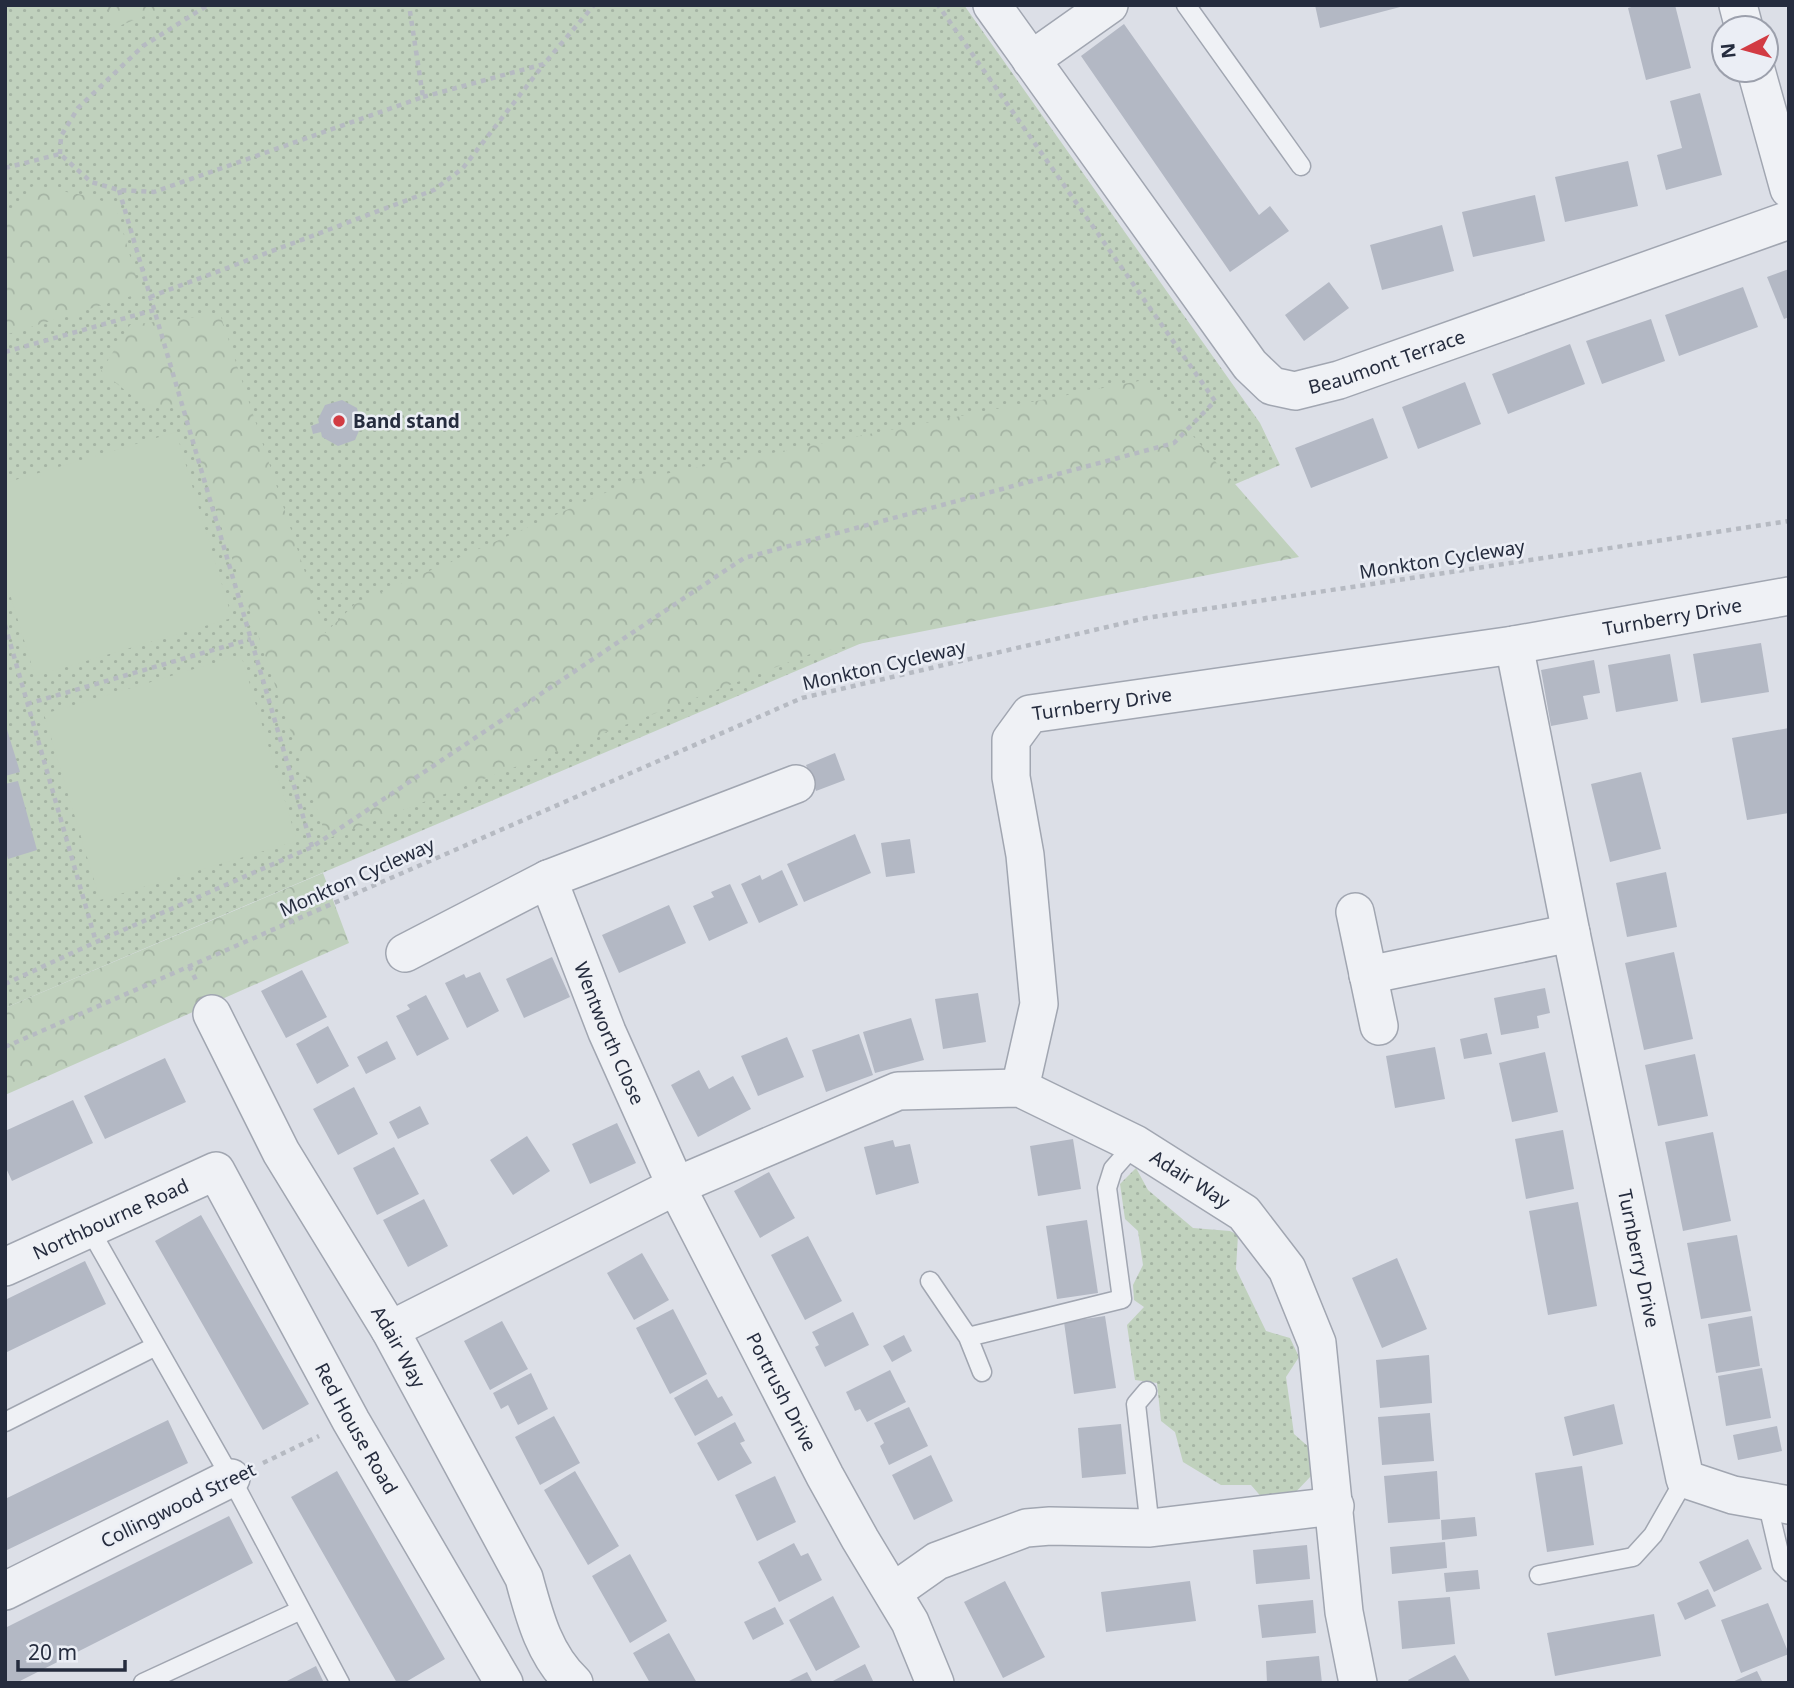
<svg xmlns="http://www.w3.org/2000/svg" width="1794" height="1688" font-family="'Noto Sans',sans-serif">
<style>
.grass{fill:url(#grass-dots)}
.forest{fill:url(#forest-crowns)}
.pitch{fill:#c0d1bd}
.building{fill:#b3b8c4}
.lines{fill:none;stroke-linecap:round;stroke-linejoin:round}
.service-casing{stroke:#a1a6b1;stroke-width:21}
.minor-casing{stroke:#a1a6b1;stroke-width:40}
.path{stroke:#b6bac2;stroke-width:4.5;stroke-dasharray:5 5;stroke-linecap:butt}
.service{stroke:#eff1f5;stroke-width:18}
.minor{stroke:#eff1f5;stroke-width:37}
.poi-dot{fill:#d23b43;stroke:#ebeef5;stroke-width:2.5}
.labels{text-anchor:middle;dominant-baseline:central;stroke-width:5;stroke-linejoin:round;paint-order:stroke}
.street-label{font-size:19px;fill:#252c3e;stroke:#ebeef5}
.poi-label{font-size:19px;font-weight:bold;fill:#252c3e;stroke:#ebeef5;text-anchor:start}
</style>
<defs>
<pattern id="grass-dots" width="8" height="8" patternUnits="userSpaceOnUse" patternTransform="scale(1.75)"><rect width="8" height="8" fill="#c0d1bd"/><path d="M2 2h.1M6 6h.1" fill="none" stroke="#a5b4a4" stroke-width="1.8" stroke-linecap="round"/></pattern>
<pattern id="forest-crowns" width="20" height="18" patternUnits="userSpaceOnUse" patternTransform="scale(1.75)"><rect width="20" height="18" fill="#c0d1bd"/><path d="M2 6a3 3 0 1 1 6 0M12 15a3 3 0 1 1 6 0" fill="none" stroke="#a5b4a4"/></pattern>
</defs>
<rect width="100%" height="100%" fill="#dcdfe7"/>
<path class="grass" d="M5 5H964L1260 423 1280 465 5 1008Z
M1136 1168 1148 1190 1193 1228 1230 1231 1238 1235 1236 1269 1266 1331 1290 1338 1299 1357 1286 1377 1294 1434 1311 1449V1476L1292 1496 1264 1500 1251 1485H1221L1183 1462 1175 1432 1161 1421 1157 1383 1135 1380 1127 1325 1144 1307 1134 1300 1133 1285 1143 1265 1138 1231 1125 1219 1120 1184Z"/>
<path class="forest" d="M107 5H172L114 28Z
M33 186 83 195 115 205 141 293 5 335V221Z
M220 314 325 633 355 604 634 480 1144 380 1299 557 813 653 327 839 181 407H146L101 371 130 325Z
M323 873 349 943 5 1095V1008Z"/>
<path class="pitch" d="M176 432 232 618 35 676 5 578V483Z
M241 655 297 841 100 900 44 714Z"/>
<path class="building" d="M1315 5H1404V6L1320 28Z
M1638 5H1675L1691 68 1646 80 1628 8Z
M1124 24 1259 215 1270 206 1289 231 1230 272 1081 56Z
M1700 93 1722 175 1666 190 1657 155 1682 148 1670 101Z
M1628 161 1638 206 1565 222 1555 177Z
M1535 195 1545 241 1473 257 1462 212Z
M1442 225 1454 271 1382 290 1370 245Z
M1789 269V317L1784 319 1767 277Z
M1329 282 1349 308 1304 341 1285 315Z
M1743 287 1758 327 1679 356 1665 315Z
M1651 319 1665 361 1602 384 1586 341Z
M1570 344 1585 384 1508 414 1492 374Z
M1465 382 1481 424 1418 449 1402 407Z
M342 400 357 408 361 426 355 440 338 446 322 437 321 432 313 434 311 426 319 423 318 419 325 405Z
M1373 418 1388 458 1311 488 1295 448Z
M1761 643 1769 692 1701 703 1693 654Z
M1670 654 1678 701 1616 712 1608 665Z
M1594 660 1600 693 1583 696 1588 719 1551 726 1541 670Z
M5 723 20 772 5 776Z
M1789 728V813L1747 820 1732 738Z
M835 753 845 780 816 791 806 765Z
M1641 772 1661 849 1610 862 1591 784Z
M18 781 37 850 8 859 5 848V784Z
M855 834 871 873 804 902 787 864Z
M910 839 915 873 886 877 881 843Z
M782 870 798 905 759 923 741 884 760 875 762 880Z
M1666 872 1677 927 1627 937 1616 883Z
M730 884 748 923 709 941 693 906 714 897 711 892Z
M669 905 686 943 619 973 602 935Z
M1674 952 1693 1039 1644 1050 1625 963Z
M552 957 570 997 524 1018 506 979Z
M302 970 327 1017 286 1038 261 991Z
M480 972 499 1011 467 1028 445 983 464 974 466 978Z
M1545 988 1550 1013 1537 1016 1539 1028 1501 1035 1494 998Z
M978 993 986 1042 943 1049 935 999Z
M426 995 449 1039 417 1056 396 1016 410 1009 407 1005Z
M911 1018 924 1060 875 1073 863 1032Z
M328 1026 349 1066 317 1084 296 1044Z
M1487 1033 1492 1054 1464 1059 1460 1039Z
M859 1034 873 1075 826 1092 812 1050Z
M787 1037 804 1077 758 1096 741 1056Z
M387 1041 396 1059 366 1074 357 1057Z
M1435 1047 1445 1099 1395 1108 1386 1056Z
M1545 1052 1558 1112 1512 1122 1499 1063Z
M1695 1054 1708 1116 1658 1126 1645 1065Z
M165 1058 186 1102 105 1139 84 1096Z
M699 1070 709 1089 733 1076 751 1109 698 1137 671 1085Z
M354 1087 378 1134 338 1155 313 1109Z
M73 1100 93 1143 12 1181 5 1166V1131Z
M420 1106 429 1124 398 1139 389 1122Z
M617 1123 636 1163 590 1184 572 1144Z
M1563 1130 1574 1189 1526 1199 1515 1139Z
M1713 1132 1731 1221 1683 1231 1665 1142Z
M527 1136 550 1171 513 1195 490 1160Z
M1073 1139 1081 1189 1038 1196 1030 1146Z
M893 1140 895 1147 910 1144 919 1183 876 1195 864 1147Z
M394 1147 419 1194 377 1215 353 1168Z
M769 1172 795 1218 760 1238 734 1191Z
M424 1199 448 1246 408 1267 383 1220Z
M1578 1202 1597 1306 1548 1315 1529 1211Z
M201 1215 309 1404 263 1430 155 1241Z
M1087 1220 1098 1293 1057 1299 1046 1226Z
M1737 1235 1751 1311 1701 1319 1687 1243Z
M808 1236 842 1301 805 1320 771 1255Z
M642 1253 669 1300 634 1320 607 1273Z
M1397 1258 1427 1329 1382 1348 1352 1278Z
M85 1261 106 1304 5 1353V1300Z
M673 1309 707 1374 670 1394 636 1328Z
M853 1312 869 1345 825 1367 815 1347 819 1345 812 1332Z
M1105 1316 1116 1388 1074 1394 1064 1322Z
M1752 1316 1760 1366 1716 1373 1708 1324Z
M502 1321 528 1369 490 1390 464 1341Z
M904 1335 912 1351 892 1362 883 1346Z
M1429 1355 1432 1403 1380 1408 1376 1360Z
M1762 1368 1771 1418 1726 1426 1718 1376Z
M890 1370 906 1402 867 1422 860 1409 855 1411 846 1392Z
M531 1373 548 1409 518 1425 508 1405 501 1409 493 1393Z
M707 1379 718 1398 722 1396 733 1415 695 1436 674 1398Z
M1614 1404 1623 1444 1573 1456 1564 1417Z
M909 1407 928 1446 889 1465 880 1446 884 1443 874 1423Z
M1430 1413 1434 1461 1382 1465 1378 1417Z
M554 1416 580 1463 540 1485 515 1437Z
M168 1420 188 1463 5 1551V1499Z
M735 1422 745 1441 740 1443 752 1463 718 1481 697 1443Z
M1121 1424 1126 1474 1082 1478 1078 1428Z
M1777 1426 1782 1451 1738 1460 1733 1435Z
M931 1455 953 1501 914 1520 892 1475Z
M1582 1466 1594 1545 1547 1552 1535 1473Z
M337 1471 445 1659 404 1683H397L291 1497Z
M575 1471 619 1546 588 1565 544 1490Z
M1437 1471 1440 1519 1388 1523 1384 1476Z
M775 1476 796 1522 757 1541 735 1495Z
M229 1516 253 1563 16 1683H5V1628Z
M1475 1517 1477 1536 1442 1540 1441 1520Z
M1748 1539 1762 1569 1714 1592 1699 1562Z
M1445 1542 1447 1568 1392 1574 1390 1547Z
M794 1543 801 1556 808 1553 822 1580 779 1602 758 1562Z
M1307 1545 1310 1579 1256 1584 1253 1550Z
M630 1554 667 1621 630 1643 592 1576Z
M1478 1570 1480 1589 1446 1592 1444 1573Z
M1005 1581 1045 1657 1003 1678 964 1602Z
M1190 1581 1196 1621 1106 1632 1101 1592Z
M1708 1589 1716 1606 1685 1620 1677 1603Z
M833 1596 860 1647 816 1671 789 1620Z
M1450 1597 1455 1644 1402 1649 1398 1601Z
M1313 1600 1316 1633 1262 1638 1258 1605Z
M1768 1603 1789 1654 1741 1673 1721 1620Z
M775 1607 784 1624 753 1640 744 1622Z
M1654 1614 1661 1656 1555 1676 1547 1633Z
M669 1633 697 1683H650L633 1653Z
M1455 1655 1471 1683H1410L1408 1680Z
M1319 1656 1322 1683H1267L1266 1661Z
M865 1664 874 1683H829Z
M316 1666 324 1683H283Z
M1757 1671 1763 1683H1730Z
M807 1672 813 1683H785Z"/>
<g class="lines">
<defs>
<path id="service" d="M1186 5 1301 166
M89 1228 231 1478 340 1683
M930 1281 968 1337 982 1372
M968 1337 1122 1299 1107 1188 1113 1169 1135 1144
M1147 1391 1136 1404 1150 1528
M5 1422 156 1346
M1767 1501 1782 1565 1789 1572
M1539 1575 1633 1557 1653 1535 1685 1479
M143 1683 301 1610"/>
<g id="minor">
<path id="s1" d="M992 5 1250 365 1272 386 1295 391 1339 380 1789 220"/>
<path d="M1738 5 1744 28"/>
<path d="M1031 60 1109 5"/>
<path d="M1756 70 1789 189"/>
<path id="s2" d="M1514 645 1571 933 1685 1479 1733 1495 1789 1505"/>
<path id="s3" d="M548 879 607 1032 676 1186 825 1476 860 1539 910 1622 935 1683"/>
<path d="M1355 912 1379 1026"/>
<path d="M405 953 548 879 796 784"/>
<path d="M1368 975 1571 933"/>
<path id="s4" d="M212 1014 281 1152 390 1330 524 1578C534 1615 544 1655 574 1683"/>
<path id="s5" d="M1020 1088 1039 1004 1025 855 1011 777V740L1030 714 1514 645 1789 596"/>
<path id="s6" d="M5 1267 216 1171 351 1421 504 1683"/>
<path id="s7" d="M390 1330 676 1186 898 1091 1020 1088 1135 1144 1244 1213 1287 1269 1317 1343 1344 1612 1358 1683"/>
<path d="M5 1591 231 1478"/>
<path d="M893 1592 937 1561 1026 1528 1050 1526 1150 1528 1335 1506"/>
</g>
</defs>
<use href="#service" class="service-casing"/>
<use href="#minor" class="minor-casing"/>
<path class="path" d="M423 97 544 64 594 5
M60 154 61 136 78 108 143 46 208 5
M5 168 60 154 91 182 119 190 154 192 423 97 409 5
M119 190 312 847
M150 297 434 190 463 168 544 64
M5 352 154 310
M5 625 96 942
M27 704 251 639
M189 966 197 982
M5 984 96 942 312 847 744 558 1174 443 1215 401 938 5
M5 1047 802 698 1146 618 1789 521
M263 1463 319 1436"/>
<use href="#service" class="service"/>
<use href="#minor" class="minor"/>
</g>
<circle class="poi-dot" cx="339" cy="421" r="7"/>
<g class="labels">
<g class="street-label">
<text stroke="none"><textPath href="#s1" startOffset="593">Beaumont Terrace</textPath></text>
<text transform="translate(1442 559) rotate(-9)">Monkton Cycleway</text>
<text stroke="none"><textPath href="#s5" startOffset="1034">Turnberry Drive</textPath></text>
<text transform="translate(884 665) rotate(-13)">Monkton Cycleway</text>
<text stroke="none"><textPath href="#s5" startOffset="457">Turnberry Drive</textPath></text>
<text transform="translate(357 877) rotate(-24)">Monkton Cycleway</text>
<text stroke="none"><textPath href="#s3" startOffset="166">Wentworth Close</textPath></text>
<text stroke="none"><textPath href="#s7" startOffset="877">Adair Way</textPath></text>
<text stroke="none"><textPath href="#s6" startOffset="116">Northbourne Road</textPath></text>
<text stroke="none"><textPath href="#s2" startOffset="626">Turnberry Drive</textPath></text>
<text stroke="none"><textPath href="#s4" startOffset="382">Adair Way</textPath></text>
<text stroke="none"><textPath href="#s3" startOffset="564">Portrush Drive</textPath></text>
<text stroke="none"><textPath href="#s6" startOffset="525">Red House Road</textPath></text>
<text transform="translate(178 1505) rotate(-26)">Collingwood Street</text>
</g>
<g class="poi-label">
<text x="353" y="421">Band stand</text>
</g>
</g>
<rect width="1794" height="1688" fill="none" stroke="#252c3e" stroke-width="14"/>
<g transform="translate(1745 49) rotate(264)"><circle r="33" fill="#ebeef5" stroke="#9ca0ac" stroke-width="2"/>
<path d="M0-5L12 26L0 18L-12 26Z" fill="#d23b43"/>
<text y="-10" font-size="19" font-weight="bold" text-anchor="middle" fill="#252c3e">N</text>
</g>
<path d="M18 1660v10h107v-10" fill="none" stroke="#252c3e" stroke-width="3.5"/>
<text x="28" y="1660" font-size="21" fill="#252c3e" stroke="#ebeef5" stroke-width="5" paint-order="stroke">20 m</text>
</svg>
